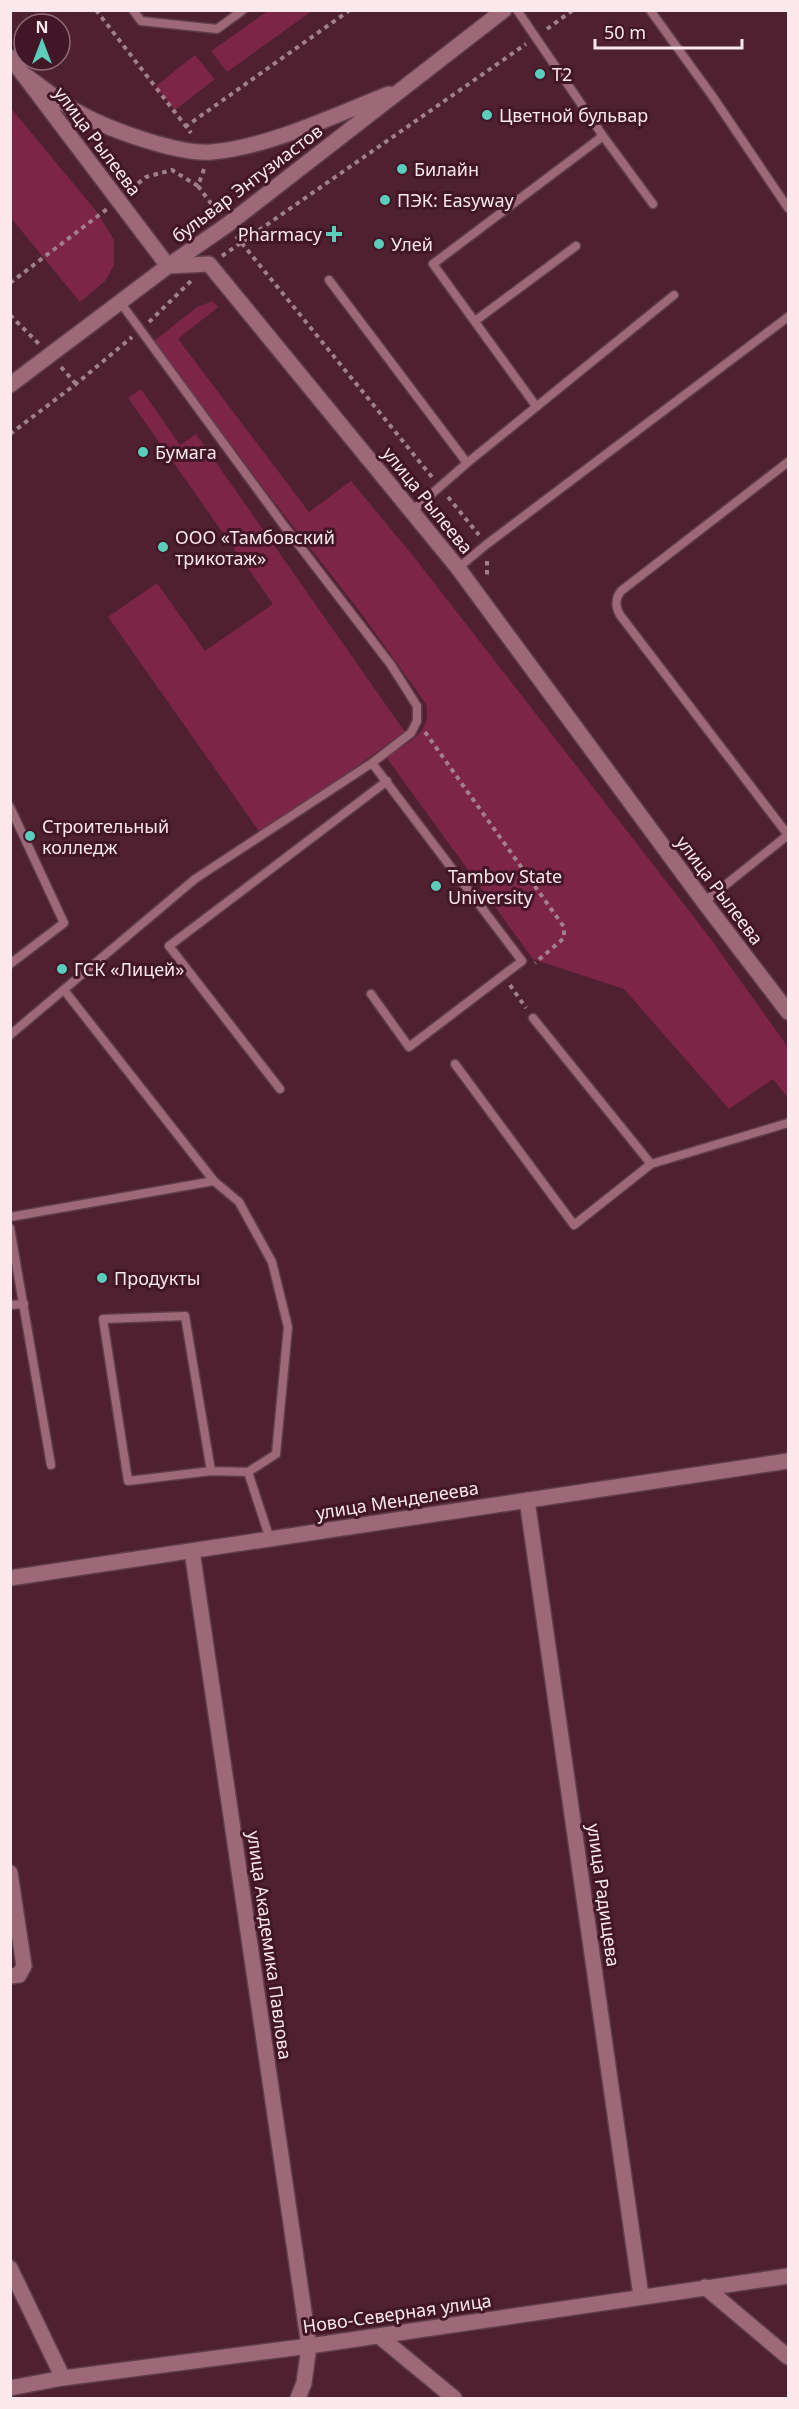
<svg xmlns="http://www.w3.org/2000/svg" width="799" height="2409" font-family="'Noto Sans',sans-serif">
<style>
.green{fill:#7d2547}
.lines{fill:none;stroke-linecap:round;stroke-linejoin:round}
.service-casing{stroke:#613d4b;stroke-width:11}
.minor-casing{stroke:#613d4b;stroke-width:18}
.tertiary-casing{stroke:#613d4b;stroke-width:18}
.secondary-casing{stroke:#613d4b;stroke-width:18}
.path{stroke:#a1808a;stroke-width:4;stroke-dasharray:4.5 4.5;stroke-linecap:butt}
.service{stroke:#9d6978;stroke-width:8}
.minor{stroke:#9d6978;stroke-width:15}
.tertiary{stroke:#9d6978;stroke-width:15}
.secondary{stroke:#9d6978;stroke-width:15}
.poi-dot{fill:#5bcebb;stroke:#421626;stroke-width:2}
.labels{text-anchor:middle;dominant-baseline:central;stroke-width:6;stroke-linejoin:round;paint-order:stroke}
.poi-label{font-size:18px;fill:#fbe8ed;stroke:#421626;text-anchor:start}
.street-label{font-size:18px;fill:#fbe8ed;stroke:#421626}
</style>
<rect width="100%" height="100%" fill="#4e2030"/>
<path class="green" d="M268 11H312L227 72 211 51Z
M195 55 215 79 175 110 156 86Z
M10 107 96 211 114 240V265L105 281 80 302 11 218Z
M213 301 218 307 178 339 309 512 351 481 414 557 707 934 788 1047V1098L773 1079 729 1109 624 989 533 959 386 757C408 742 432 734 426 704L361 613 267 493 154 341 197 307Z
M141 389 180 445 196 434 405 732 261 834 108 617 157 583 205 651 273 604 128 398Z"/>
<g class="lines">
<defs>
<path id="service" d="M133 10 141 21 217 29 243 10
M517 10 603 136 433 264 536 406
M650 10 713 97 788 208
M603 136 653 204
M329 280 467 463 412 511
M475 321 576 246
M467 463 674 295
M458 568 487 544 788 317
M10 807 64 923 10 964
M704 902 788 835 620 615C615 606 615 599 621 591L788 462
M64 990 214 1181
M371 994 409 1047 522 961 372 763
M533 1018 651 1164
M10 1035 195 879 372 763 411 733 417 721V706L391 665 285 527 120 302
M455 1064 574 1225 651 1164 788 1123
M280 1089 169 946 387 781
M10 1217 214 1181 239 1202 272 1262 288 1327 276 1454 248 1472
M10 1228 51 1465
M10 1305 24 1304
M211 1471 185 1316 103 1319 128 1481 211 1471 248 1472 270 1539"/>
<path id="minor" d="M527 1500 641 2296
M192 1551 309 2346 304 2383 298 2398
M10 1578 788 1461
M10 1873 24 1966 19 1975 10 1976
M10 2268 63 2378
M705 2287 788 2357
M379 2336 454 2398
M10 2388 63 2378 309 2346 788 2276"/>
<path id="tertiary" d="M168 266 209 264 458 568 704 902 788 1012"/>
<path id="secondary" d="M10 57 168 266
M22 73C39 85 56 99 74 110 104 128 178 155 212 152 269 147 335 115 389 94
M10 385 168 266 227 225 504 10"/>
</defs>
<use href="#service" class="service-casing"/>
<use href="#minor" class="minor-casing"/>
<use href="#tertiary" class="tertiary-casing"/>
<use href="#secondary" class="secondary-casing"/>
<path class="path" d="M96 10 191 133
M547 29 573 10
M185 127 350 10
M204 169 198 186 219 214
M131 189 146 177 172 170 198 186
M236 236 432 477
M222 256 526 44
M10 283 107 209
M10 315 39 344
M149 322 191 281
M61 367 76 384
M10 434 76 384 132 337
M448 497 479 535
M487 561V578
M425 732 564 927V938L535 963
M510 985 526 1008"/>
<use href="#service" class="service"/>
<use href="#minor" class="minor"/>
<use href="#tertiary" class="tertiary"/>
<use href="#secondary" class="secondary"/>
</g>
<g class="poi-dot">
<circle cx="540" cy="74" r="6"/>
<circle cx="487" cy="115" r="6"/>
<circle cx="402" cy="169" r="6"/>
<circle cx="385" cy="200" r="6"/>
<path d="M331 225h6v6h6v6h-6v6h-6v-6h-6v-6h6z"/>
<circle cx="379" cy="244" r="6"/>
<circle cx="143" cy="452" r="6"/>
<circle cx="163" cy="547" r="6"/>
<circle cx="30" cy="836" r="6"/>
<circle cx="436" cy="886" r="6"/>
<circle cx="62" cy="969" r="6"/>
<circle cx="102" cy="1278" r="6"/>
</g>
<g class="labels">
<g class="poi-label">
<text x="552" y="74">T2</text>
<text x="499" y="115">Цветной бульвар</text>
<text x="414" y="169">Билайн</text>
<text x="397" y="200">ПЭК: Easyway</text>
<text x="322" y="234" text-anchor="end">Pharmacy</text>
<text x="391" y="244">Улей</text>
<text x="155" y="452">Бумага</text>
<text x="175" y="537">ООО «Тамбовский<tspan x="175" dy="21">трикотаж»</tspan></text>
<text x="42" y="826">Строительный<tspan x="42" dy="21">колледж</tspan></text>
<text x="448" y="876">Tambov State<tspan x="448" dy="21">University</tspan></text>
<text x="74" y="969">ГСК «Лицей»</text>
<text x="114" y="1278">Продукты</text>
</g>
<g class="street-label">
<text transform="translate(98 141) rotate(53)">улица Рылеева</text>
<text transform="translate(247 183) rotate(-37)">бульвар Энтузиастов</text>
<text transform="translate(428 500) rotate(51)">улица Рылеева</text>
<text transform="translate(720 890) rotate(53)">улица Рылеева</text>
<text transform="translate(397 1500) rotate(-9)">улица Менделеева</text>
<text transform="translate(604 1895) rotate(82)">улица Радищева</text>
<text transform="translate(270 1945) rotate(82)">улица Академика Павлова</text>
<text transform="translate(397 2313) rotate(-8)">Ново-Северная улица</text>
</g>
</g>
<rect width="799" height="2409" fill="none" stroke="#fbe8ed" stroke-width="24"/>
<g transform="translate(42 42)"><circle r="28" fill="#421626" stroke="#8c6a76" stroke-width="1.5"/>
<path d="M0-4.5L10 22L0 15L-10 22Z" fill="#5bcebb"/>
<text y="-9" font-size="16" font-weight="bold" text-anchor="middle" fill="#fbe8ed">N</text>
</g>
<path d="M595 39v9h147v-9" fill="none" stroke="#fbe8ed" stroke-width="3"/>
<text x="604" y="39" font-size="18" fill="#fbe8ed" stroke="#421626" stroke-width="4.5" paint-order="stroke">50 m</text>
</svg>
